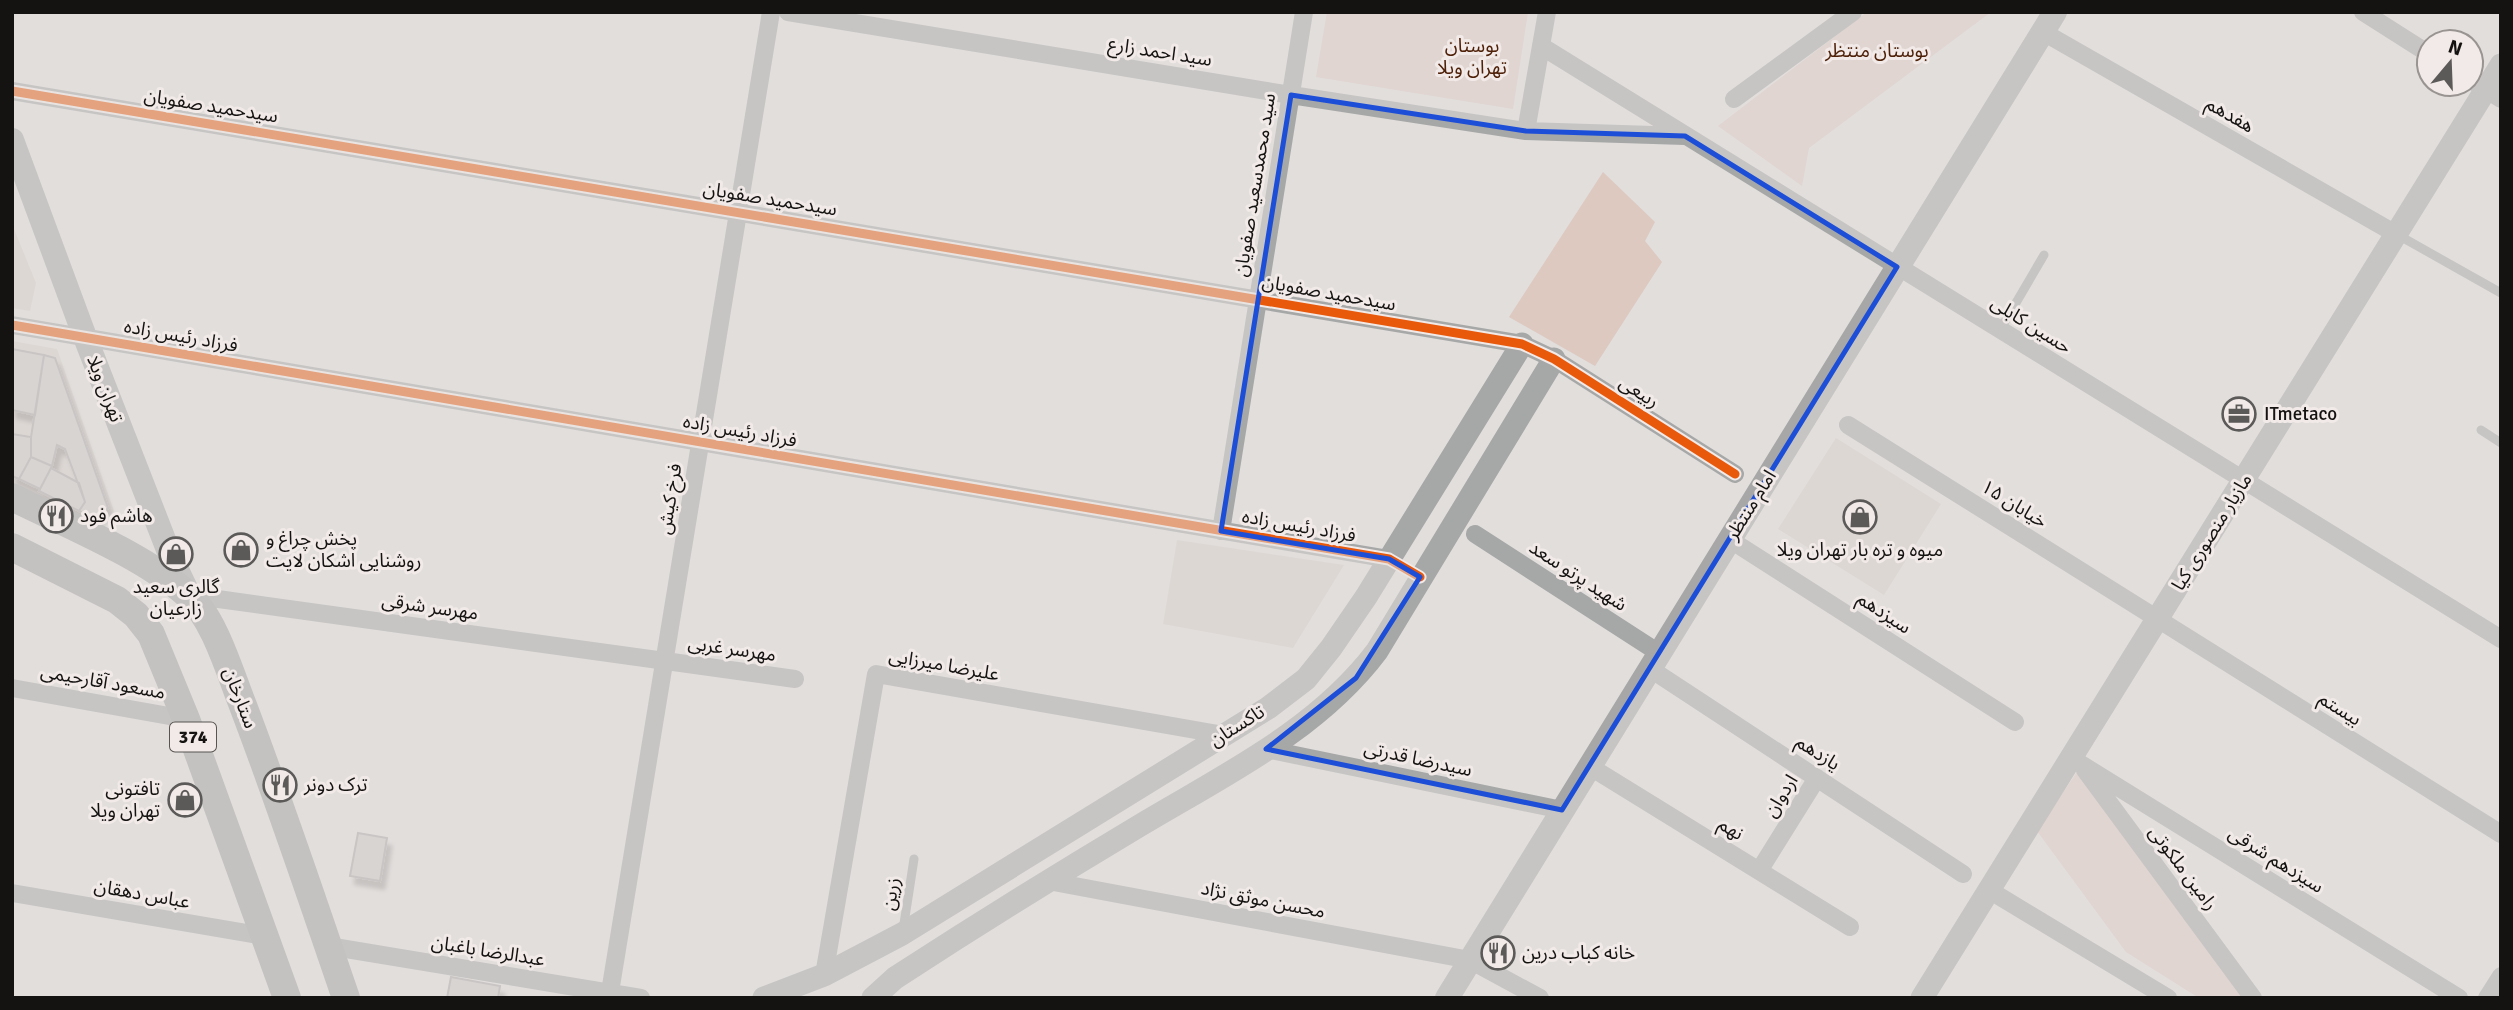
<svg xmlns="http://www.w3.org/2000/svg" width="2513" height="1010" font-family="Signika,'Noto Sans Arabic',sans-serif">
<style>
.built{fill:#d7ceca}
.green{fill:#ddc9c0}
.building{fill:#cac7c6;stroke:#a9a7a6;stroke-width:2;filter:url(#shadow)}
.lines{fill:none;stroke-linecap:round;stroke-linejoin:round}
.service{stroke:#a6a7a7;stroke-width:9}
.minor{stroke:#a6a7a7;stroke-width:18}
.tertiary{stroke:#a6a7a7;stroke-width:23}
.secondary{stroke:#a6a7a6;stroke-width:24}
.primary{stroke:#a0a0a0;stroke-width:28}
.cycleway-casing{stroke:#f1eae8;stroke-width:13}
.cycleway{stroke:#e8590c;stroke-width:9}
.marked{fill:none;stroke:#1d4ed8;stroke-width:5;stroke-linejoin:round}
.labels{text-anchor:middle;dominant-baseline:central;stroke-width:6;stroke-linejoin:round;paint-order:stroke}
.shield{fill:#f1eae8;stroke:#575452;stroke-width:2}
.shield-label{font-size:18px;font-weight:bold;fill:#151312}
.park-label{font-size:19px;fill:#4e2008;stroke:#f1eae8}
.street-label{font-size:19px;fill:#151312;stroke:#f1eae8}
.poi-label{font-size:19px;fill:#151312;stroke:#f1eae8;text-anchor:start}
</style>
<defs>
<filter id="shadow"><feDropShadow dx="4.5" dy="8" stdDeviation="2" flood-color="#0004"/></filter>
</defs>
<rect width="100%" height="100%" fill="#e1dedc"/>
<path class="built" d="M12 224 36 283 30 311 12 308Z
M12 341 57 349 114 511 97 525 12 483Z
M1836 438 1941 504 1884 595 1778 529Z
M1177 540 1344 565 1293 648 1163 624Z"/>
<path class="green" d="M1327 12H1528L1513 109 1316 77Z
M1867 12H1991L1809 148 1802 186 1718 126Z
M1603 172 1655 222 1645 241 1662 262 1595 366 1509 317Z
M2077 772 2243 998H2199L2126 952 2037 831Z"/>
<path class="building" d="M12 349 44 355 35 415 12 410Z
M44 355 55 358 108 508 96 519 79 511 85 502 65 449 57 445 52 466 31 457V437Z
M12 434 31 437V457L19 479 12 476Z
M31 457 52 466 40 489 19 479Z
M51 468 79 483 85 502 79 511 39 491Z
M358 833 387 838 380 881 350 876Z
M451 977 500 986 498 998H447Z"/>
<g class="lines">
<path class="service" d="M2398 235 2501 293
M2000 330 2044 255
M2481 430 2501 443
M903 930 914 859"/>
<path class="minor" d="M788 12 1291 95 1526 131 1685 136
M2363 12 2429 54
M2043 32 2396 234
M1541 46 2501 639
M2471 80 2501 99
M12 91 1522 344 1554 359 1735 474
M1734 99 1853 12
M1526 131 1547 12
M12 325 1389 559
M1848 425 2501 834
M1221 531 1304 12
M1475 534 1659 653
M1729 539 2015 722
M189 595 795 679
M1649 668 1963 874
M12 688 186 719
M1266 749 1562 810
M2071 758 2459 998
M1589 766 1850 927
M2085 770 2253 998
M1759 871 1817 778
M1048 881 1470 960 1540 998
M1989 890 2168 998
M12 893 264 936
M328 946 641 998
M824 975 876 674 1224 735
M610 992 771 12
M2487 998 2501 976"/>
<path class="tertiary" d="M764 998 824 975 902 934 1268 708 1306 679 1331 648 1366 597 1522 344
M873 998 895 978C975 926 1057 875 1139 826 1222 776 1317 731 1377 651L1554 359
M1922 998 2501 65"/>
<path class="secondary" d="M12 140 85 337 170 555 189 595
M1447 998 2055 12"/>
<path class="primary" d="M12 497C66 524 143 555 188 595 214 618 229 670 242 703 279 800 312 899 346 998
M12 547 117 600 136 615 151 634 186 719 287 998"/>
<defs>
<path id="cycleway" d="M12 91 1522 344 1554 359 1735 474
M12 325 1389 559 1420 577"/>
</defs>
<use href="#cycleway" class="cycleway-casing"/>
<use href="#cycleway" class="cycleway"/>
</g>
<path d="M0 0H2513V1010H0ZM1291 95 1526 131 1685 136 1897 267 1562 810 1266 749 1356 678 1420 577 1389 559 1221 531Z" fill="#e1dedc" fill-opacity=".55" fill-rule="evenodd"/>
<path class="marked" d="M1291 95 1526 131 1685 136 1897 267 1562 810 1266 749 1356 678 1420 577 1389 559 1221 531Z"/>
<defs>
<symbol id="office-ring" viewBox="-11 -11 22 22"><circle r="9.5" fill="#f1eae8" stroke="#5c5a59" stroke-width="1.5"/><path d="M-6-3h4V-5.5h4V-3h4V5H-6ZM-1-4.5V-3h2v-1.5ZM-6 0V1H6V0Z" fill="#5c5a59"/></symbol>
<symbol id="restaurant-ring" viewBox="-11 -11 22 22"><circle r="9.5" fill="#f1eae8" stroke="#5c5a59" stroke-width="1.5"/><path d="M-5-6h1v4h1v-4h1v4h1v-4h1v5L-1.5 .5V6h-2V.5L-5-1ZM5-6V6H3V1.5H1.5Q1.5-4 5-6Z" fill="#5c5a59"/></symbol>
<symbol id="shop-ring" viewBox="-11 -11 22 22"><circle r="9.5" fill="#f1eae8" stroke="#5c5a59" stroke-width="1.5"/><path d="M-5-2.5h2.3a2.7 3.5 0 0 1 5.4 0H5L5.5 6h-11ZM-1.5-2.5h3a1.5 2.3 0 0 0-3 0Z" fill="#5c5a59"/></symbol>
</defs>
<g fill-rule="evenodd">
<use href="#office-ring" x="2220" y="395" width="38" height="38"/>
<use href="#restaurant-ring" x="37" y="497" width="38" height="38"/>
<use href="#shop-ring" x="1841" y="498" width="38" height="38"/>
<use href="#shop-ring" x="222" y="531" width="38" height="38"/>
<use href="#shop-ring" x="157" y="535" width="38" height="38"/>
<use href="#restaurant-ring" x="261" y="766" width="38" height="38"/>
<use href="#shop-ring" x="166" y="781" width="38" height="38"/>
<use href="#restaurant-ring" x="1479" y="934" width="38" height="38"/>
</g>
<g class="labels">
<rect class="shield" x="170" y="722.5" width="46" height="29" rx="5"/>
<g class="shield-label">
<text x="193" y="737">374</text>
</g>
<g class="park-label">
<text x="1472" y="46">بوستان<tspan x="1472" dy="22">تهران ویلا</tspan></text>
<text x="1877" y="51">بوستان منتظر</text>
</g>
<g class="street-label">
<text transform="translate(1160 52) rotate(9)">سید احمد زارع</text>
<text transform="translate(211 106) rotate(9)">سیدحمید صفویان</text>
<text transform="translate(2230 115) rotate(30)">هفدهم</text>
<text transform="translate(1255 185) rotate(-81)">سید محمدسعید صفویان</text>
<text transform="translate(770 199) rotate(9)">سیدحمید صفویان</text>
<text transform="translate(1329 293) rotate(10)">سیدحمید صفویان</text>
<text transform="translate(2031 325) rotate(32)">حسین کابلی</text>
<text transform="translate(181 336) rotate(10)">فرزاد رئیس زاده</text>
<text transform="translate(105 389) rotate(69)">تهران ویلا</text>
<text transform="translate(1639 392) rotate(32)">ربیعی</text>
<text transform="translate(740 431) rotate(10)">فرزاد رئیس زاده</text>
<text transform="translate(670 499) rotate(-81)">فرخ کیش</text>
<text transform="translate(2014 504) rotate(32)">خیابان ۱۵</text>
<text transform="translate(1751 505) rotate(-58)">امام منتظر</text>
<text transform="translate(1299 526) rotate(10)">فرزاد رئیس زاده</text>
<text transform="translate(2212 532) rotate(-58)">مازیار منصوری کیا</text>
<text transform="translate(1578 576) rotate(33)">شهید پرتو سعد</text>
<text transform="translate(430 607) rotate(8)">مهرسر شرقی</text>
<text transform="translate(1884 613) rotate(33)">سیزدهم</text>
<text transform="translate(732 649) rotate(8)">مهرسر غربی</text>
<text transform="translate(944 665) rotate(10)">علیرضا میرزایی</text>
<text transform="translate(103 682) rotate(10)">مسعود آقارحیمی</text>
<text transform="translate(240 698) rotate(69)">ستارخان</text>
<text transform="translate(2340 709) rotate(32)">بیستم</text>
<text transform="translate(1237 726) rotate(-32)">تاکستان</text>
<text transform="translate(1818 753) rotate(33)">یازدهم</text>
<text transform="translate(1418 759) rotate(12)">سیدرضا قدرتی</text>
<text transform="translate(1781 796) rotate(-58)">اردوان</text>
<text transform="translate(1731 829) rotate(32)">نهم</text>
<text transform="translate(2276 860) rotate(32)">سیزدهم شرقی</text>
<text transform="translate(2183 868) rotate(53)">رامین ملکوتی</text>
<text transform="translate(142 894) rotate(10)">عباس دهقان</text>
<text transform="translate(891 894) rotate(-81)">زرین</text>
<text transform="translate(1263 900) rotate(11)">محسن موثق نژاد</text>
<text transform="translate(488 951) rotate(9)">عبدالرضا باغبان</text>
</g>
<g class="poi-label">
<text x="2264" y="414">ITmetaco</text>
<text x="80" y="516">هاشم فود</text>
<text x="266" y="539">پخش چراغ و<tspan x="266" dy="22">روشنایی اشکان لایت</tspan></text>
<text x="1860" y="550" text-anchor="middle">میوه و تره بار تهران ویلا</text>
<text x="176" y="587" text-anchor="middle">گالری سعید<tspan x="176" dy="22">زارعیان</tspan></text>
<text x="304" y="785">ترک دونر</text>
<text x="160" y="789" text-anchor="end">تافتونی<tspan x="160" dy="22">تهران ویلا</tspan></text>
<text x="1522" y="953">خانه کباب درین</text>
</g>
</g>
<rect width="2513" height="1010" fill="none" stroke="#151312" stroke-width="28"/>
<g transform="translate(2450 63) rotate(19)"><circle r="33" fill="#f1eae8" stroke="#999492" stroke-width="2"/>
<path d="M0-5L12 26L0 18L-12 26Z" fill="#5c5a59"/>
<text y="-10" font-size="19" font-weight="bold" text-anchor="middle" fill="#151312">N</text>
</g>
</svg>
